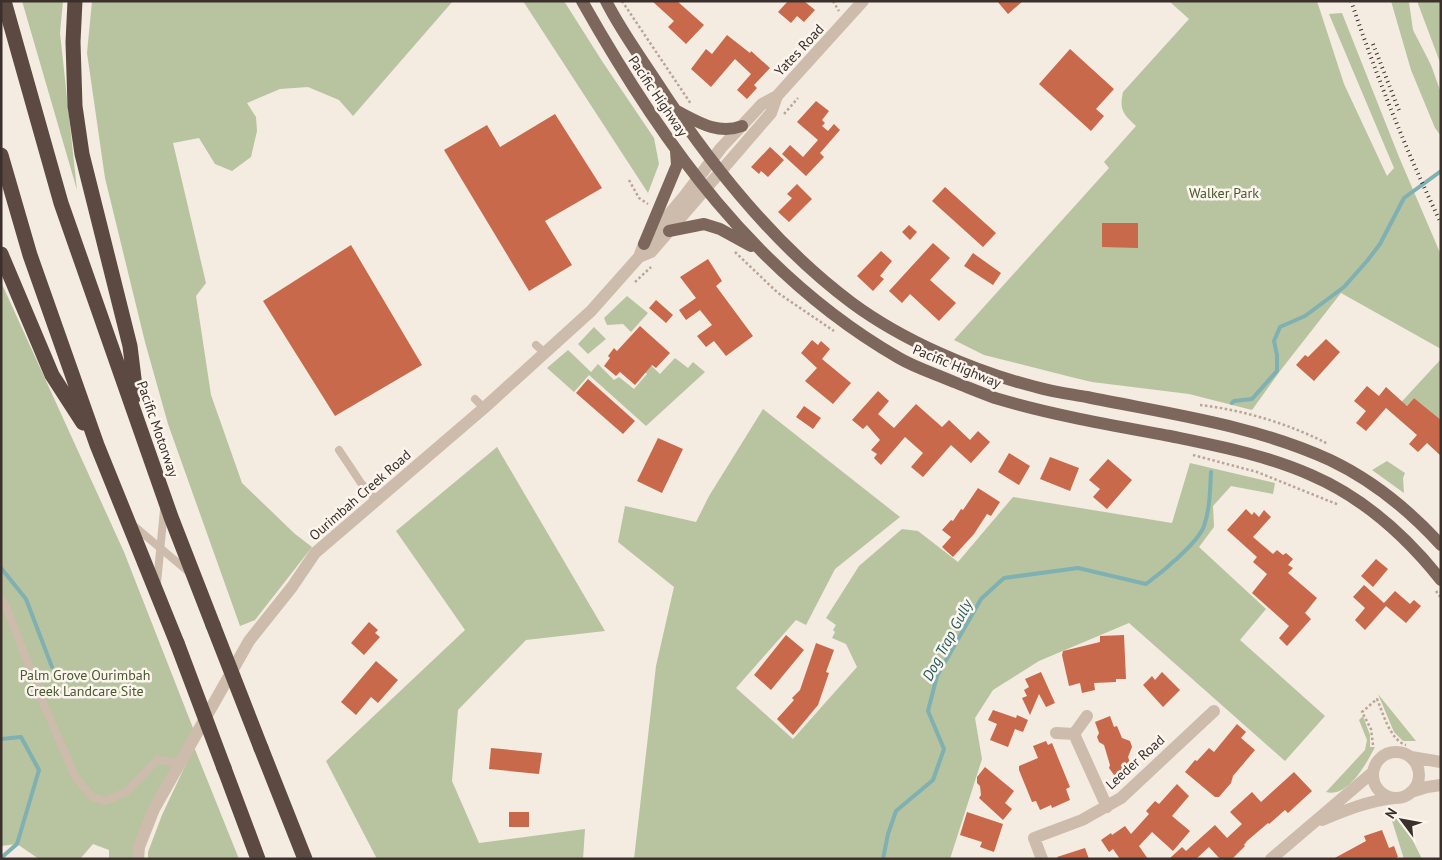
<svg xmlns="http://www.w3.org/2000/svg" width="1442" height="860" font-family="'PT Sans',sans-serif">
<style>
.green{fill:#b8c4a0}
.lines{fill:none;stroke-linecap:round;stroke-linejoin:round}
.stream{stroke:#7fb0b2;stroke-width:4}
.building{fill:#c8694b}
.path{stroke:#b9a596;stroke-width:2.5;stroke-dasharray:2.5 2.5;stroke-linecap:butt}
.lane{stroke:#cdbbac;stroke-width:8}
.street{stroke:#cdbbac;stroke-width:12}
.primary{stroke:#7d675c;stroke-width:12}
.highway{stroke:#5c4a42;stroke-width:15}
.rail{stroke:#3b302b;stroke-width:4;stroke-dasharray:1 4;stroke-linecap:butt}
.highway-bridge{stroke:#5c4a42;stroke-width:15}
.labels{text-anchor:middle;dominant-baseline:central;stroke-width:5;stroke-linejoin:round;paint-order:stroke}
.street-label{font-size:14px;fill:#3b302b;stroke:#fbf5ee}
.park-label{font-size:14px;fill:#4a5a2e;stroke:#fbf5ee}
.water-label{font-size:15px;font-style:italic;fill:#1f5a5e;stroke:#fbf5ee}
</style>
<rect width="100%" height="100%" fill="#f4ebe1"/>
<path class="green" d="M22 1H63L60 33 77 190Z
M92 1H453L353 116 339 100 308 87 280 89 247 103 256 117 257 131 251 157 232 171 215 164 199 138 173 143 206 283 196 296 211 395 242 483 295 534 312 547 255 620 240 626 168 424 145 342 105 178 87 53Z
M523 1H564L602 61 654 138 659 164 648 193Z
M1169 1H1317L1344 84 1387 176 1394 168 1329 14 1342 13 1399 157 1441 255V349L1341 293 1280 371 1252 410 1189 394 1092 382 1071 377 984 355 954 340 1109 168 1104 162 1136 126C1123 114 1119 110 1123 92L1189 19Z
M1391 1 1409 2 1413 30 1431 65 1441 93V136L1435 128 1411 70Z
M1417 1H1441V65Z
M1 282 124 552 193 728 132 859H109V850L93 844 80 859H39L17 844 1 846Z
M627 296 648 313 631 332 623 324 607 325 604 318Z
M594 327 606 339 588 354 578 344Z
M634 349 660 374 675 358 688 368 693 362 705 372 646 426 589 375 574 392 547 368 568 350 591 372 598 364 614 380 619 377 634 389 647 374 626 357Z
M1441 359V420L1414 398 1400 413 1395 409Z
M763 409 900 517 835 569 806 625 796 620 736 688 793 739 857 667 846 644 832 638 835 632 833 630 836 625 826 618 859 566 902 529 918 531 958 562 1013 497 1172 523 1190 463 1275 483 1273 494 1231 486 1213 506 1214 527 1199 547 1266 609 1240 640 1325 716 1285 761 1129 623 1039 661 993 690 975 718 982 759 950 859H634L656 666 674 587 618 542 625 506 696 522 709 496Z
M497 447 605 631 526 640 458 710 452 781 479 843 585 829 583 859H377L326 761 465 630 396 531Z
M1387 461 1405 473 1403 478 1404 493 1372 470Z
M1378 694 1416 741H1403L1394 732Z
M1363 716 1370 735V747H1375C1366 764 1348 798 1326 792L1365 750 1367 740 1359 720Z
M194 747 239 859H148V852L162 815Z
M1388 808 1412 839 1422 859H1404Z"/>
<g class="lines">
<path class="stream" d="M1232 403 1234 401 1252 399 1277 371V355L1274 341 1280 327 1305 316 1344 287 1367 261 1380 244 1404 198 1441 171
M1 568 26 599 52 667
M1 739 21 737 39 770 17 844 1 858
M883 859 888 834 896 811 933 780 944 749 928 711 937 676 981 599 1004 578 1078 568 1146 584C1161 573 1198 543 1204 526 1210 509 1210 490 1211 472"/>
</g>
<path class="building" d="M652 1H677L704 25 686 44 668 27 674 21Z
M788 1H804L815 10 804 22 797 16 791 23 778 12Z
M997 1H1023L1008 14Z
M727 35 750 53 751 51 770 68 754 85 757 88 747 99 737 90 751 74 735 59 711 87 691 69 706 49 712 54Z
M1070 49 1114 89 1096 109 1104 116 1091 131 1039 84Z
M816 101 829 111 822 120 825 123 822 126 828 131 834 124 840 130 820 153 824 157 806 176 782 154 790 145 803 157 818 140 797 122Z
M555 114 602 188 545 221 572 265 529 291 444 150 487 125 500 147Z
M770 147 784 160 768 177 761 171 759 174 751 167Z
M797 184 812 199 789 222 778 212 792 198 787 194Z
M945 187 996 233 983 247 932 201Z
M1102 223H1138V248L1102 247Z
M909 225 917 232 910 240 902 232Z
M933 243 950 258 930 280 956 303 939 321 910 294 902 303 889 291Z
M351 245 422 365 335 416 263 301Z
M881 251 892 261 880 276 884 279 873 291 857 276Z
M973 253 1001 273 993 285 964 266Z
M708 259 722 281 716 286 753 336 726 356 714 341 706 347 697 336 712 325 700 310 686 320 679 310 696 298 680 277Z
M656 300 673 315 666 323 649 308Z
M640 326 670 353 656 368 652 365 635 385 620 372 616 376 604 366 610 358 608 356 614 348 617 351Z
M1326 339 1340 352 1314 381 1296 365 1305 355 1308 357Z
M812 340 818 345 821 341 830 349 822 359 851 383 833 404 805 381 817 368 801 353Z
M588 379 635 421 623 434 576 393Z
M1367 386 1379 396 1386 387 1407 406 1414 398 1441 420V456L1427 443 1418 452 1409 444 1417 435 1386 408 1366 431 1356 423 1366 411 1354 401Z
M878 391 889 401 878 414 894 428 916 404 942 427 949 420 970 440 978 431 990 442 971 463 951 445 923 477 911 467 923 453 905 437 881 465 874 458 877 454 871 450 880 440 867 425 863 429 852 420Z
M804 406 821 418 813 429 796 417Z
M658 438 683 449 662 493 637 481Z
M1009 453 1030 466 1019 485 998 472Z
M1050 457 1079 468 1070 491 1040 479Z
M1108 459 1132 480 1107 509 1093 497 1100 489 1089 480Z
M978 488 1000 502 991 516 987 514 974 534 953 557 942 547 951 537 942 530 951 520 953 521 961 509 963 510Z
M1246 509 1252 515 1254 512 1259 517 1264 510 1271 517 1253 537 1273 554 1277 550 1283 555 1286 553 1293 559 1288 565 1293 568 1288 573 1317 598 1305 613 1311 619 1287 646 1279 638 1289 626 1252 593 1267 574 1253 562 1257 557 1227 530Z
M1376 559 1388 569 1373 587 1361 576Z
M1364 585 1384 603 1395 591 1410 604 1414 600 1421 606 1406 623 1386 606 1365 630 1355 620 1365 608 1353 597Z
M369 622 378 630 375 633 380 637 364 655 351 643Z
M786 635 804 650 771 690 754 675Z
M1124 635 1126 679H1116V682L1094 683 1095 690 1082 693 1080 683 1069 686 1062 655 1063 651 1100 642V636Z
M816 643 834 650 826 672 829 673 818 705 793 735 777 719 794 700 792 698 800 690Z
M376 661 398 680 378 703 371 697 356 715 341 702Z
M1041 672 1055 703 1046 707 1039 694 1030 715 1022 698 1027 696 1024 690 1029 687 1025 679Z
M1162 672 1180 690 1163 707 1143 685 1152 676 1155 680Z
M993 710 1016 718 1017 715 1028 720 1023 732 1015 729 1008 747 990 740 997 724 988 720Z
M1110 716 1114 727 1117 726 1122 738 1130 741 1132 747 1128 757 1132 768 1114 775 1109 768 1110 765 1104 745 1099 742 1097 737 1099 733 1095 722Z
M1237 724 1246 732 1241 738 1255 750 1233 776 1231 783 1219 797H1215L1185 772 1195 760 1197 761 1209 748 1214 752Z
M1046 741 1048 745 1052 743 1070 787 1066 789 1070 800 1052 808 1051 805 1040 810 1036 801 1032 802 1019 770V766L1038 758 1033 746Z
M491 748 542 753 539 774 489 769Z
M985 767 1014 791 1005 803 1012 809 1003 820 979 798 981 795 980 786 977 783V777Z
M1294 772 1312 791 1288 813 1285 810 1269 824 1268 823 1247 841 1244 845 1245 846 1232 859H1220L1209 847 1196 859H1169L1182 847 1186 851 1215 825 1227 838 1242 824 1230 812 1252 792 1261 802Z
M1177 784 1189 796 1172 816 1190 831 1173 851 1152 832 1139 846 1148 859H1120L1113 849 1109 852 1101 840 1111 833 1112 835 1125 826 1131 834 1149 814 1146 811 1155 801 1159 804Z
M509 812H529V827H509Z
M967 812 1003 824 994 852 980 847 982 842 960 835Z
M1382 830 1389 848 1394 846 1398 857 1393 859H1333L1366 841 1364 836Z
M1085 848 1089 859H1058L1057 857Z"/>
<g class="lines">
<path class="path" d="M622 1 691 104
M833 1 839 11
M784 114 798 98
M629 180 639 198 648 204
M735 252 778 293 834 331
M635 282 651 267
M1200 405C1243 410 1290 424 1328 444
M1193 455 1257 472 1339 505
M1436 591 1441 598
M1373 745 1371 729 1362 712 1377 699C1383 713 1390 740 1406 745"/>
<path class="lane" d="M536 345 545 353
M475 399 484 408
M339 450 361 483 376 500
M134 526 190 573
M157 583 164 510
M1 601 6 606 44 705 75 776 92 797 105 801 126 792 157 760 177 762 180 764"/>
<path class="street" d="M639 257 651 252 771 113 777 96
M1056 733 1074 734 1087 716
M1074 734 1107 807
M1373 775a23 23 0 1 1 46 0a23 23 0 1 1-46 0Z
M1411 757 1441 762
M1411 792 1427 787 1441 785
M1322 820C1346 810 1368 801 1394 798
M138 859 139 847 154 809 249 641 292 587 315 553 484 408 591 311 639 257 644 244 686 194 721 148 762 104 777 96 863 1
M1042 859 1034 838 1082 820 1121 798 1214 711
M1271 859 1373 772"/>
<path class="primary" d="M582 1C662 143 756 276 899 358 916 368 936 374 954 382 967 387 981 393 995 398 1052 415 1111 425 1170 436 1218 446 1266 455 1311 475 1362 497 1406 536 1441 580
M606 1C620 29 639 55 656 81 709 163 773 244 852 303 902 340 975 372 1036 387 1053 392 1070 394 1087 397 1169 414 1254 425 1330 460 1372 480 1410 511 1441 545
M677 111C698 122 718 135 742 126
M669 231 704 224 720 229 751 246
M644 244 677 165 676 151"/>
<path class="highway" d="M4 1 61 203 171 517 213 625
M75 1 73 42 75 106 82 154 130 346 136 395
M1 155 30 255 97 445 177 643
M1 254 52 375 83 423
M261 748 305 859
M224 768 258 859"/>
<path class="rail" d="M1351 1C1377 77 1406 151 1441 223
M1373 44 1400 113"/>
<path class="highway-bridge" d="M213 625 261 748
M177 643 224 768"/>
</g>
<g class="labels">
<g class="street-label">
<text transform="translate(799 50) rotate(-47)">Yates Road</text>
<text transform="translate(658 96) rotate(56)">Pacific Highway</text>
<text transform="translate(957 366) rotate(22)">Pacific Highway</text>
<text transform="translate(158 429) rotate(71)">Pacific Motorway</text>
<text transform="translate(360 495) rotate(-41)">Ourimbah Creek Road</text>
<text transform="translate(1135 762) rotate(-42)">Leeder Road</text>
</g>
<g class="park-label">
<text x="1224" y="193">Walker Park</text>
<text x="85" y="675">Palm Grove Ourimbah<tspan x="85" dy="16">Creek Landcare Site</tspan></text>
</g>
<g class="water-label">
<text transform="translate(947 640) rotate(-62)">Dog Trap Gully</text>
</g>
</g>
<rect width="1442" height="860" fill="none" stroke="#3b302b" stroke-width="5"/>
<g transform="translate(1402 820) rotate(302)" stroke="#fbf5ee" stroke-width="4" paint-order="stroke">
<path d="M0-4L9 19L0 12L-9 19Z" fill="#3b302b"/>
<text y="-8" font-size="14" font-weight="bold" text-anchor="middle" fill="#3b302b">N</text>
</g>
</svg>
